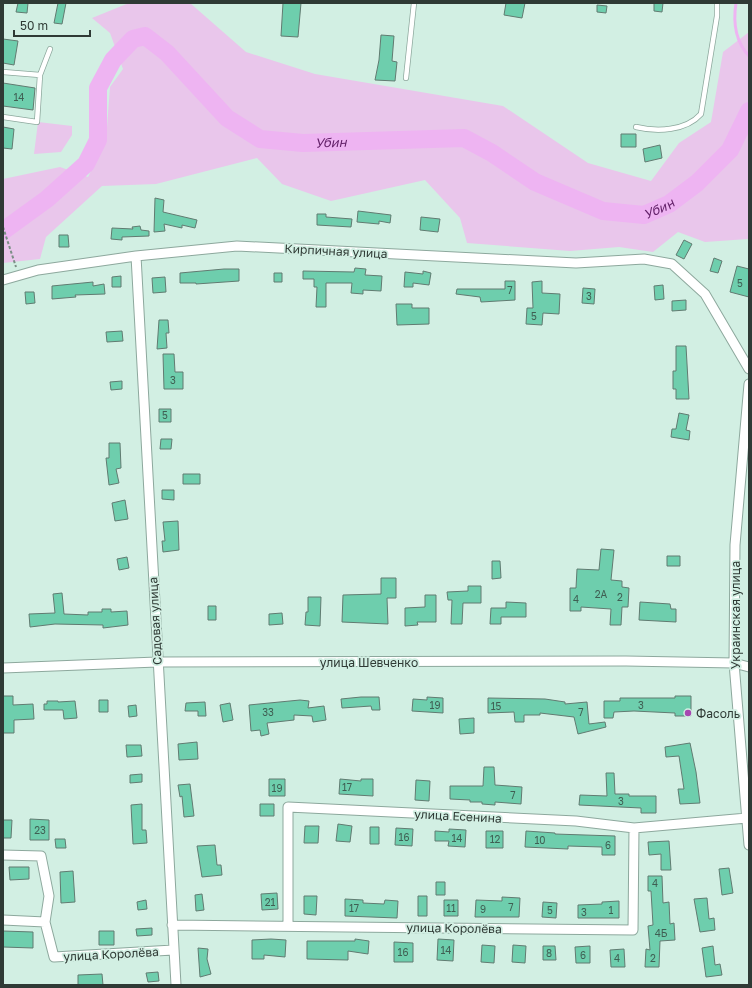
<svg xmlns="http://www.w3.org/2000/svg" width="752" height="988" font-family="'Golos Text',sans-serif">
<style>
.green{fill:#e9c6eb}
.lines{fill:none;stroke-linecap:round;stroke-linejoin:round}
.stream{stroke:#eeb4f2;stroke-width:3}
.river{stroke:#eeb4f2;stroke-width:18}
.building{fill:#6ecead;stroke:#617b71}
.service-casing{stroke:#8da89d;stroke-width:6}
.minor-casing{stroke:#8da89d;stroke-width:11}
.path{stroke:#7b8e86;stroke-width:2;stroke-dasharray:3 2;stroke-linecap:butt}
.service{stroke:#fff;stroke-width:4.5}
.minor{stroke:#fff;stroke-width:9}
.poi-dot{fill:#a748b1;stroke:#d2efe3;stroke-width:1.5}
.labels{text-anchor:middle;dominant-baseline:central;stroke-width:3.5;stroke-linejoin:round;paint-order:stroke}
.number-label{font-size:10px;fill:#3f5f53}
.street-label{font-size:12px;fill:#2f3a35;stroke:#d2efe3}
.poi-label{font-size:12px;fill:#2f3a35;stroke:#d2efe3;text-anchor:start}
.water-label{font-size:13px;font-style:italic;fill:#64226a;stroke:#d2efe3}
</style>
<rect width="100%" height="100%" fill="#d2efe3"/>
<path class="green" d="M129 3H190L246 52 315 74 503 106 588 163 651 181 679 143 711 122 723 52 749 32V236L748 239 705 242 678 232 653 252 619 247 570 251 467 243 460 218 425 180 331 201 282 184 257 158 156 184 102 186 46 237 40 259 3 263V179L60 167 88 177 106 141 110 87 123 69 110 33 92 18Z
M38 122 72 126V135L61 152 34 154Z"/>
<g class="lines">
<path class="stream" d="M736 3C733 22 735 41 749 56"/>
<path class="river" id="s1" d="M3 231 47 199 86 164 98 140V88L113 60 133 39 145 36 167 53 227 118 260 139 303 143 464 138 492 153 535 182 603 211 644 215 669 204 697 183 730 150 749 111"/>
</g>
<path class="building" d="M18 3H28L27 13 16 12Z
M58 3H66L62 24 54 23Z
M283 3H301L298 37 281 36Z
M506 3H525L522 18 504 15Z
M654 3H663L662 12 654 11Z
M597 5 607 6 606 13 597 12Z
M381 35 394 36 392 61 397 62 395 81 375 80 379 60Z
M3 39 18 41 14 65 3 63Z
M3 83 35 88 33 110 3 106Z
M3 127 14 129 12 149 3 148Z
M621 134H636V147H621Z
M660 145 662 158 645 162 643 149Z
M155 198 164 200 163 212 197 220 195 228 182 225V228L164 224 165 231 154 232Z
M358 211 391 215 390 223 379 221V224L357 222Z
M317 214H326V217L352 219 351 227 317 225Z
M421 217 440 219 438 232 420 230Z
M140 226 141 230 149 231V236L122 237V240L111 239 112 228 133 229 132 227Z
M59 235H68L69 247H59Z
M684 240 692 244 684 259 676 255Z
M714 258 722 261 718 273 710 271Z
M737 266 749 269V297L730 292Z
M355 268 366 269 365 275 382 276 381 291 363 290V294L351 293 352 283H326V307H316L317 287H314V279H303V271L354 272Z
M224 269H239V281L196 284V283H180V273Z
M423 271 431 273 429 285 413 283V287H404L405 272 423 274Z
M274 273H282V282H274Z
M121 276V287H112V277Z
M165 277 166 292 153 293 152 278Z
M505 281H515V300L481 302 480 297 456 294 457 289H505Z
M542 281V293L560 294 559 314 543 313 542 325 526 324 527 308H533L532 282Z
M93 282V286L104 284 105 294 75 295 76 297 52 299V286Z
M663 285 664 299 655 300 654 286Z
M583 288 595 289 594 304 582 303Z
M25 292H34L35 303 26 304Z
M686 300V310L672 311V301Z
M396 304H412V308H429V324L397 325Z
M159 320H168L169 333H166L167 348 157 349Z
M122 331 123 341 107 342 106 332Z
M676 346H686L689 399H676V389H673V371H676Z
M163 354H174L175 372H183V389H164Z
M122 381V389L111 390 110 382Z
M159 409H171V422H159Z
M679 413 689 415 686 430 690 431 689 440 671 437 672 429H676Z
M161 439H172L171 449H160Z
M109 443H120L121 468 116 469 119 483 109 485 106 458H109Z
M183 474H200V484H183Z
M162 490H174V500L162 499Z
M125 500 128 519 115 521 112 503Z
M178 521 179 550 163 552 162 541H165L163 522Z
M601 549 614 550 611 580 622 581V587L629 588 628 607H622L621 625H610L611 609 581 607V611H570V588H576L577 569 599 570Z
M667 556H680V566H667Z
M127 557 129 568 119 570 117 559Z
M492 561H500L501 578 492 579Z
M381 578H396V598H387L388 624 342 622 343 595 381 594Z
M468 586H481V603H463L462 624H451L452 600H448L447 592 468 591Z
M62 593 64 614 88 615V612H102V609H111V612L127 611 128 625 103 628V625L55 624 30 627 29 614 55 613 53 594Z
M425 595H436V622H417L418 625 405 626V608L425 607Z
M308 597H321L320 626 305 625 306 612H308Z
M506 602 526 603V617H501V624H490L491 608H506Z
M640 602 670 604 671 609H676V622L639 620Z
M208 606H216V620H208Z
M282 613 283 624 269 625V614Z
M3 696H13V705L33 704 34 719 14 720V733H3Z
M675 696H691V716H675V713L634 711 614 712 613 718H604V701H620V698H675Z
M361 697H379L380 710H372L371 706 342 708 341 699Z
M427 697 443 698V713L412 711 413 699 427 700Z
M488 698 545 699 565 702V704L587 702 589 724 605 722 606 727 578 734 574 717 540 713V715H524V722H515L514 712 488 713Z
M99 700H108V712H99Z
M300 700 309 701 308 708 324 706 326 720 313 722 312 716 294 715V720L267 723 269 734 261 736 260 730 251 731 249 705Z
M47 701H58V702L75 701 77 718 64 719 63 710H44V704H47Z
M205 702 206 716H198V711H185L186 703Z
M230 703 233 720 223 722 220 705Z
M136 705 137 716 129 717 128 706Z
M474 718V733L460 734 459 719Z
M197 742 198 759 179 760 178 744Z
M690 743 696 772 700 803 680 804 678 789H684L679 756 666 757 665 747Z
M126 745H141L142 756 127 757Z
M484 767H494L495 785 522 787 521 804 495 802V805L482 804V802H470V800L450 799V786H483Z
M606 773H614L615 794H629V796H656V813H641V808L579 805 580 795 607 796Z
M142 774V782L130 783V775Z
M269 779H285V796H269Z
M340 779 361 781V779H373V796L339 794Z
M416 780 430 781 429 801 415 800Z
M190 784 194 816 184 817 182 796 180 797 178 785Z
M142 804V830H146L147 843 133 844 131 805Z
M260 804H274V816H260Z
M30 819 49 820V840H30Z
M3 820H12L11 838H3Z
M338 824 352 826 350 842 336 841Z
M305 826H319L318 843H304Z
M370 827H379V844H370Z
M396 828 413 829 412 846 395 845Z
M449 829 466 830 465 847 448 846 449 841H435V831L449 832Z
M486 831H503V848H486Z
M526 831 555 833V834L615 836V855H602V847L568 846V849L525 847Z
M55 839H65L66 848H56Z
M669 841 671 870H661V854L649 855 648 842Z
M215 845 217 865H221L222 875 202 877 197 846Z
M9 867H29V879L10 880Z
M729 868 733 893 722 895 719 869Z
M73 871 75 902 61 903 60 872Z
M648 876H662L663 903 669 902 670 924 674 923 675 940 660 941 659 967H645L646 949 650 950 648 926 653 925 651 891H648Z
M436 882H445V895H436Z
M277 893 278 909 262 910 261 894Z
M202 894 204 910 196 911 195 895Z
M304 896H317L316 915 304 914Z
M418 896H427V916H418Z
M502 897 520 898 519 917H475L476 900 502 901Z
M707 898 709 919 714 918 715 930 700 932 694 899Z
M345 899 363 900V903L384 904 385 900 398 901 397 918 345 916Z
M146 900 147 909 138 910 137 902Z
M444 900H458V916H444Z
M619 901V918H578V905L602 904V902Z
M543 902 557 903 556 918 542 917Z
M152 928V935L137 936 136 929Z
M3 931 33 932V948L3 947Z
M99 931H114V945H99Z
M271 939 286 940 285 957 264 955V959H252V940Z
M355 939 369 941 368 954 348 951V960L307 959V941H355Z
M438 939 454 940 453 961 437 960Z
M394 942 413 943V962H394Z
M482 945 495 946 494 963 481 962Z
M513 945 526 946 525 963 512 962Z
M543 946H555L556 960H543Z
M590 946V963H576L575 947Z
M713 946 715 965 720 964 722 975 706 977 702 948Z
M198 948 208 949 207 959 211 974 200 977Z
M624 949 625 967H611L610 950Z
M158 972 159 981 148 982 146 973Z
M102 974 103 985H78V975Z"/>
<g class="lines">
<defs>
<path id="service" d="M3 72 40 75 37 122 3 117
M40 75 50 49
M406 78 414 3
M636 127C657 132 686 131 701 114L717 16V3"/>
<path id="minor" d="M136 256 176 985
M3 280 38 270 136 256 237 246 576 263 644 259 672 264 705 294 749 369
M749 384 735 545 734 663 749 845
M3 668 157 662 626 661 734 663 749 667
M3 855 41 856 49 896 45 922
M3 920 45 922 54 957 173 950
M172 925 633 930 634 828
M288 926V807L576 821 634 828 747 818"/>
</defs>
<use href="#service" class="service-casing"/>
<use href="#minor" class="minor-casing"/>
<path class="path" d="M3 227 16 267"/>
<use href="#service" class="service"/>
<use href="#minor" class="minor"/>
</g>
<circle class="poi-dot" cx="688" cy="713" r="4"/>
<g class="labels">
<g class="number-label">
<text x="19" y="97">14</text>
<text x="740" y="283">5</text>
<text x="510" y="290">7</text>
<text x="589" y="296">3</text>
<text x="534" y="316">5</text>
<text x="173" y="380">3</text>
<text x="165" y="415">5</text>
<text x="601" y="594">2А</text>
<text x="620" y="597">2</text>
<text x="576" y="599">4</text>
<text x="435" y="705">19</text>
<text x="641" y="705">3</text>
<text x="496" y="706">15</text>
<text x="268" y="712">33</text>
<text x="581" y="712">7</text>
<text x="347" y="787">17</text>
<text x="277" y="788">19</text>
<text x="513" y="795">7</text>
<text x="621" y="801">3</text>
<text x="40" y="830">23</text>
<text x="404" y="837">16</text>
<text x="457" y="838">14</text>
<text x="495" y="839">12</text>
<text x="540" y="840">10</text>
<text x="608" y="845">6</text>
<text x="655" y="883">4</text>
<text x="270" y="902">21</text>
<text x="511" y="907">7</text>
<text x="354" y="908">17</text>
<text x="451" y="908">11</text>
<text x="483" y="909">9</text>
<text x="550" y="910">5</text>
<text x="611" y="910">1</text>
<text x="584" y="912">3</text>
<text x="661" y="933">4Б</text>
<text x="446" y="950">14</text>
<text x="403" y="952">16</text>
<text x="549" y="953">8</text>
<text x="583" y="955">6</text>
<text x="617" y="958">4</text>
<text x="653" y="958">2</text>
</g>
<g class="street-label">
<text transform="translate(336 251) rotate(3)">Кирпичная улица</text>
<text transform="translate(735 615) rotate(-90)">Украинская улица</text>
<text transform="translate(155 621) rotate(-93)">Садовая улица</text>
<text x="369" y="662">улица Шевченко</text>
<text transform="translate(458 816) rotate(3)">улица Есенина</text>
<text transform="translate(454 928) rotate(1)">улица Королёва</text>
<text transform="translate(111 954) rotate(-3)">улица Королёва</text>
</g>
<g class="poi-label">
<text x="696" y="713">Фасоль</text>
</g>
<g class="water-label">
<text stroke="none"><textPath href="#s1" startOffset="485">Убин</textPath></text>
<text stroke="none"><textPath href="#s1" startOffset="833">Убин</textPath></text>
</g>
</g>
<rect width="752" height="988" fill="none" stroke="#2f3a35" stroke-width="8"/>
<path d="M14 30v6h76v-6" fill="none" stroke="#2f3a35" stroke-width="2"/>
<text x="20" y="30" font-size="12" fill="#2f3a35" stroke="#d2efe3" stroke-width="3" paint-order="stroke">50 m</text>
</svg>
